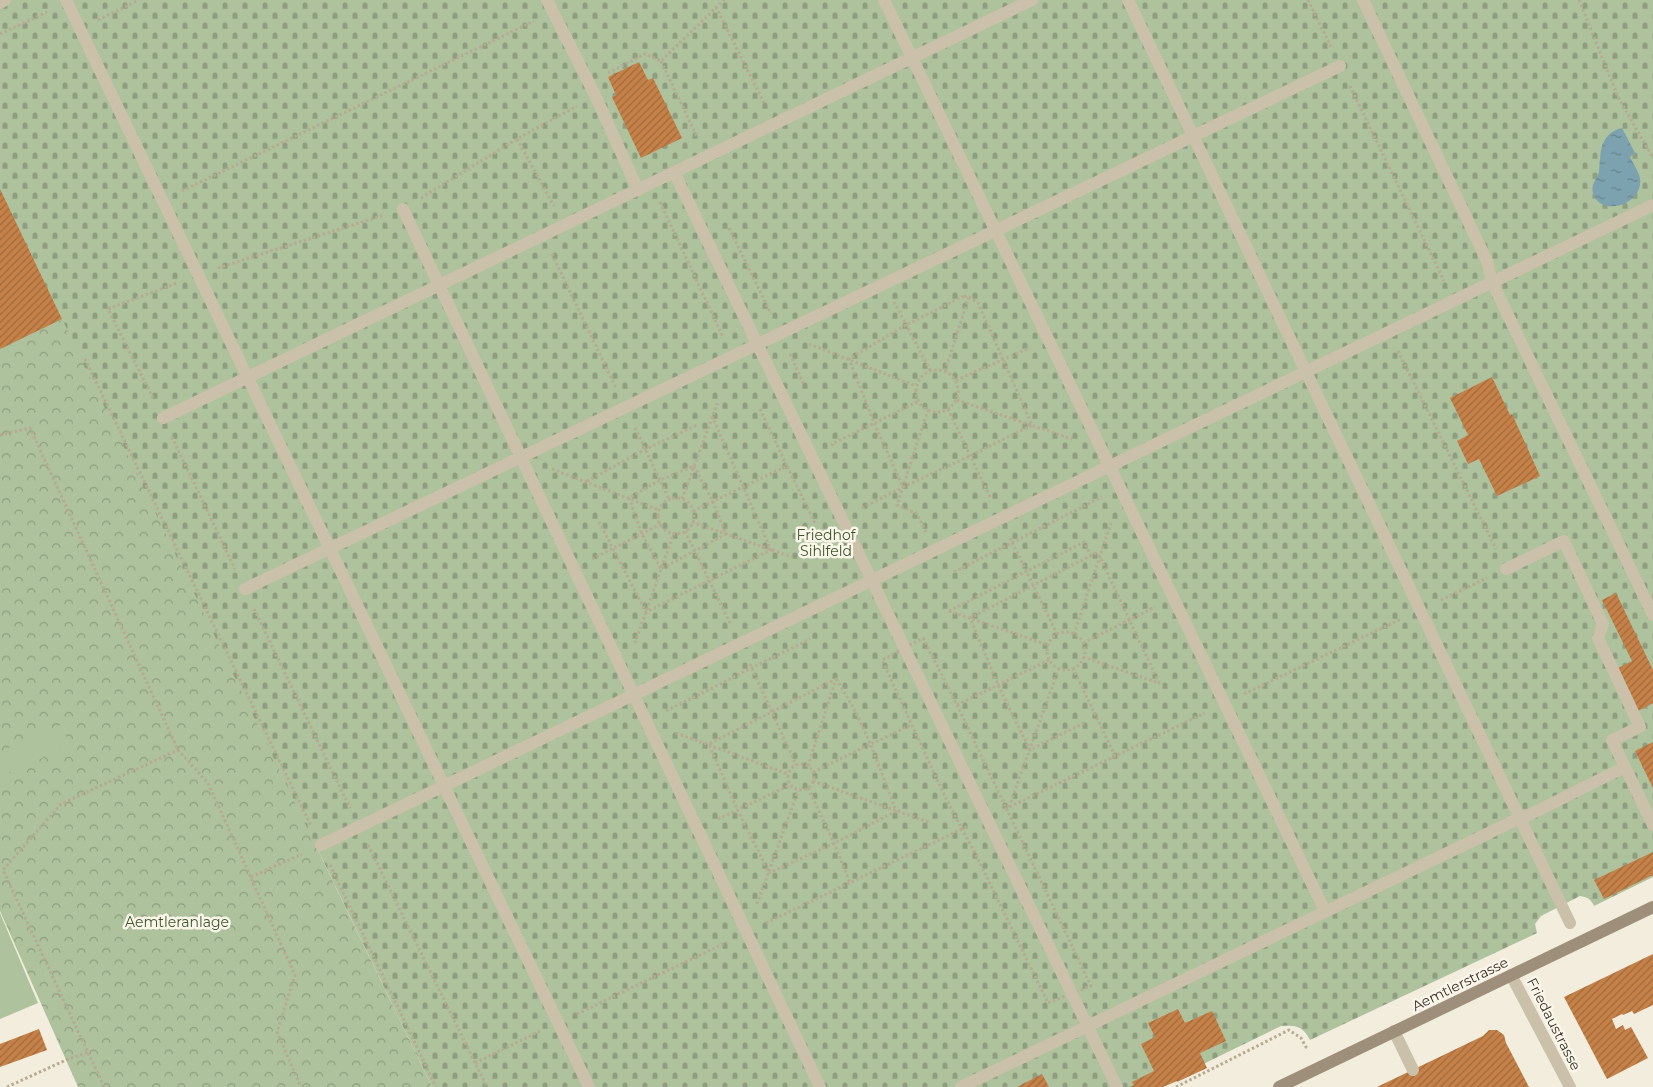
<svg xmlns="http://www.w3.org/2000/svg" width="1653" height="1087" font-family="Montserrat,sans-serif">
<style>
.cemetery{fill:url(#cemetery-stones)}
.park{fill:url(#park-crowns)}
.pitch{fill:#aec29d}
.water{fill:url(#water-ripples)}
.building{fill:url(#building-hatch)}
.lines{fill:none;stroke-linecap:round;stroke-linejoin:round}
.path{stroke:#b6aa93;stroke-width:3;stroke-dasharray:2.5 2.5;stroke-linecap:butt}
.lane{stroke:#cbc0a9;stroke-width:12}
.street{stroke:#cbc0a9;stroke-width:12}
.secondary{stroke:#9e8f7a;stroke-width:12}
.labels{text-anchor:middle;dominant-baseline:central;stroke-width:5;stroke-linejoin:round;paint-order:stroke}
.park-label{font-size:14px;fill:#3e562d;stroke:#faf6ea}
.street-label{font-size:14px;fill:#383129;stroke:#faf6ea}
</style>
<defs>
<pattern id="cemetery-stones" width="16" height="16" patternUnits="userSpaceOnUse" patternTransform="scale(1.25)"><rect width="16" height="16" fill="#aec29d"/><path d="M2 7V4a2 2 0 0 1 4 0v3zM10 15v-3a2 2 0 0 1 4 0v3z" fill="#8f9e80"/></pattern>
<pattern id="park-crowns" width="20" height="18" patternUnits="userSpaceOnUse" patternTransform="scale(1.25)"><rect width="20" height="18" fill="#aec29d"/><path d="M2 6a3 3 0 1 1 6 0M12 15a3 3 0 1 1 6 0" fill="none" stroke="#8f9e80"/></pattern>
<pattern id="water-ripples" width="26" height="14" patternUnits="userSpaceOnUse" patternTransform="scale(1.25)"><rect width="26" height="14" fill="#7ca2af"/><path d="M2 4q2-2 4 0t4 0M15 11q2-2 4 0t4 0" fill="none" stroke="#67858e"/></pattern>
<pattern id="building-hatch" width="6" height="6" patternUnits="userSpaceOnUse" patternTransform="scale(1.25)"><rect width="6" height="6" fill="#c58148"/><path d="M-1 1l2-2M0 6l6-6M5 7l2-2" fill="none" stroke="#a16a3c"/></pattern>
</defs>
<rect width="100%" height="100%" fill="#f2eddd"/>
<path class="cemetery" d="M0 0H1653V877L1594 906C1591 899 1587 897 1580 896L1541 916 1535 924 1537 933 1310 1040C1303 1026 1296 1025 1281 1026L1156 1087H432L317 848 0 349Z"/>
<path class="park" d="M62 319 432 1087H78L0 911V349Z"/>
<path class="pitch" d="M61 725 70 746 0 776V752Z
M0 913 38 1003 0 1019Z"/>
<path class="water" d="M1622 128 1635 153 1630 157C1633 163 1638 170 1640 178 1644 205 1600 218 1593 193 1591 186 1595 181 1598 175 1600 171 1599 164 1600 160 1601 143 1606 132 1622 128Z"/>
<path class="building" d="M639 62 648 80 653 78 682 138 641 158 612 97 616 95 608 77Z
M0 189 62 319 0 349Z
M1492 377 1510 415 1512 414 1540 476 1497 496 1479 459 1468 464 1457 441 1468 435 1450 398Z
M1616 593 1653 670V703L1638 711 1618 668 1632 661 1602 600Z
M1653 742V788L1635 751Z
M1653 852V875L1604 899 1594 880Z
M1653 954V1005L1634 1014 1632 1011 1623 1015 1622 1014 1612 1019 1616 1029 1623 1025 1625 1030 1631 1027 1648 1058 1607 1079 1564 997Z
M1178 1009 1185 1023 1212 1011 1226 1041 1200 1053 1207 1068 1177 1082V1081L1163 1087H1129L1134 1085 1132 1082 1154 1071 1141 1044 1155 1037 1148 1023Z
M39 1029 47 1050 0 1067V1044Z
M1489 1030H1497L1504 1035 1506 1043 1529 1087H1377L1483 1036Z
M1042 1074 1049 1087H1017Z"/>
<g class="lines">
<path class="path" d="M1308 0 1331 47
M1579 0 1618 97 1653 158
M716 7 765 105
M98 20 139 0
M0 34 47 12
M661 61 697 137
M608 73 645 54 661 61 724 0
M1350 86 1444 281
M517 139 554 206
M182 191 534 21
M421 198 517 139 577 106
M660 202 723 337
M729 228 771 314
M552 254 616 388
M218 268 384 215
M964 296 969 297 978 303 1032 425 970 456 903 487 874 423 849 359 906 325Z
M894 302 930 370
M809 344 916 386
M1398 351 1496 549
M790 354 804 385
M85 359 311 826
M916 391a21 21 0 1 1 42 0a21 21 0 1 1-42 0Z
M945 371 969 297
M956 380 1030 348
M153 398 108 309 177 283
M957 400 1072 439
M760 409 787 466
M948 409 991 499
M635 428 669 499
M0 435 30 428 178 750 208 783 295 975 277 1032 301 1087
M172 437 235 569
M833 446 832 444 919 401
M694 466 713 502 726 534 661 569 642 534 629 498 660 480Z
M552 469 659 510
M587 481 646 449 697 425
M658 516a18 18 0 1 1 36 0a18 18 0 1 1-36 0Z
M682 499 718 402
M862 508 903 487
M693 511 787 466 816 525
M599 522 646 612 771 550 712 416
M692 522 792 557
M685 531 731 625
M926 532 917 514 897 505 928 410
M1010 538 1057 634
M592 559 661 524
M954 572 1102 497
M1441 600 1487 578
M254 609 350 808
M949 611 1084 542 1091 556
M949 611 1048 645
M1047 651a19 19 0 1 1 38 0a19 19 0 1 1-38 0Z
M1074 634 1111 523
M923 638 957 705 1091 986 1048 1003 975 853 947 801 882 660Z
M635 643 674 533
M1083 643 1155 607
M1083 657 1159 683 1100 557 1096 553 970 618 998 685 1030 750 1084 723
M750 664 796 765
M1073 668 1115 756
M836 679C863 719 879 766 896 811L837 842 769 873 737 809 709 744Z
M1244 694 1401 619
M957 705 1049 660
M666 711 810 639
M676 733 788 774
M788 777a13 13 0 1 1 26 0a13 13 0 1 1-26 0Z
M808 766 836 679
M813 772 911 725
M813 781 931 823
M808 788 834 843 850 883
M1009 807 1059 668
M1005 809 1205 713
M718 819 790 785
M368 845 487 1087
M330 865 436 1087
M251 877 302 854
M757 904 798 791
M766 923 968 826
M577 1014 727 942
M475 1063 540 1031
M7 1087 66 1060 88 1052
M104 1087 3 870 61 804 178 750
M1176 1087 1289 1030 1301 1038 1306 1047 1309 1048"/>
<path class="lane" d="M66 0 589 1087
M547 0 595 95 638 190
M884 0 1325 911
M1128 0 1570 923
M1363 0 1487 261 1492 282 1653 615
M0 3 5 0
M674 172 1117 1087
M403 209 820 1087
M163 418 1032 0
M1506 569 1564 541 1603 624 1598 638 1640 727 1612 740 1653 825
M245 589 1340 66
M321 845 1653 205
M1394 1031 1413 1070
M961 1087 1520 818 1529 815 1625 767"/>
<path class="street" d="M1511 975 1570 1087"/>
<path class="secondary" d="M1279 1087 1653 907"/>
</g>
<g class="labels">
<g class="park-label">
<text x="826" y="535">Friedhof<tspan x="826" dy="16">Sihlfeld</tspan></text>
<text x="177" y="922">Aemtleranlage</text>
</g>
<g class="street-label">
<text transform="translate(1460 984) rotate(-26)">Aemtlerstrasse</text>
<text transform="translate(1554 1024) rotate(63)">Friedaustrasse</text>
</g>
</g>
</svg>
